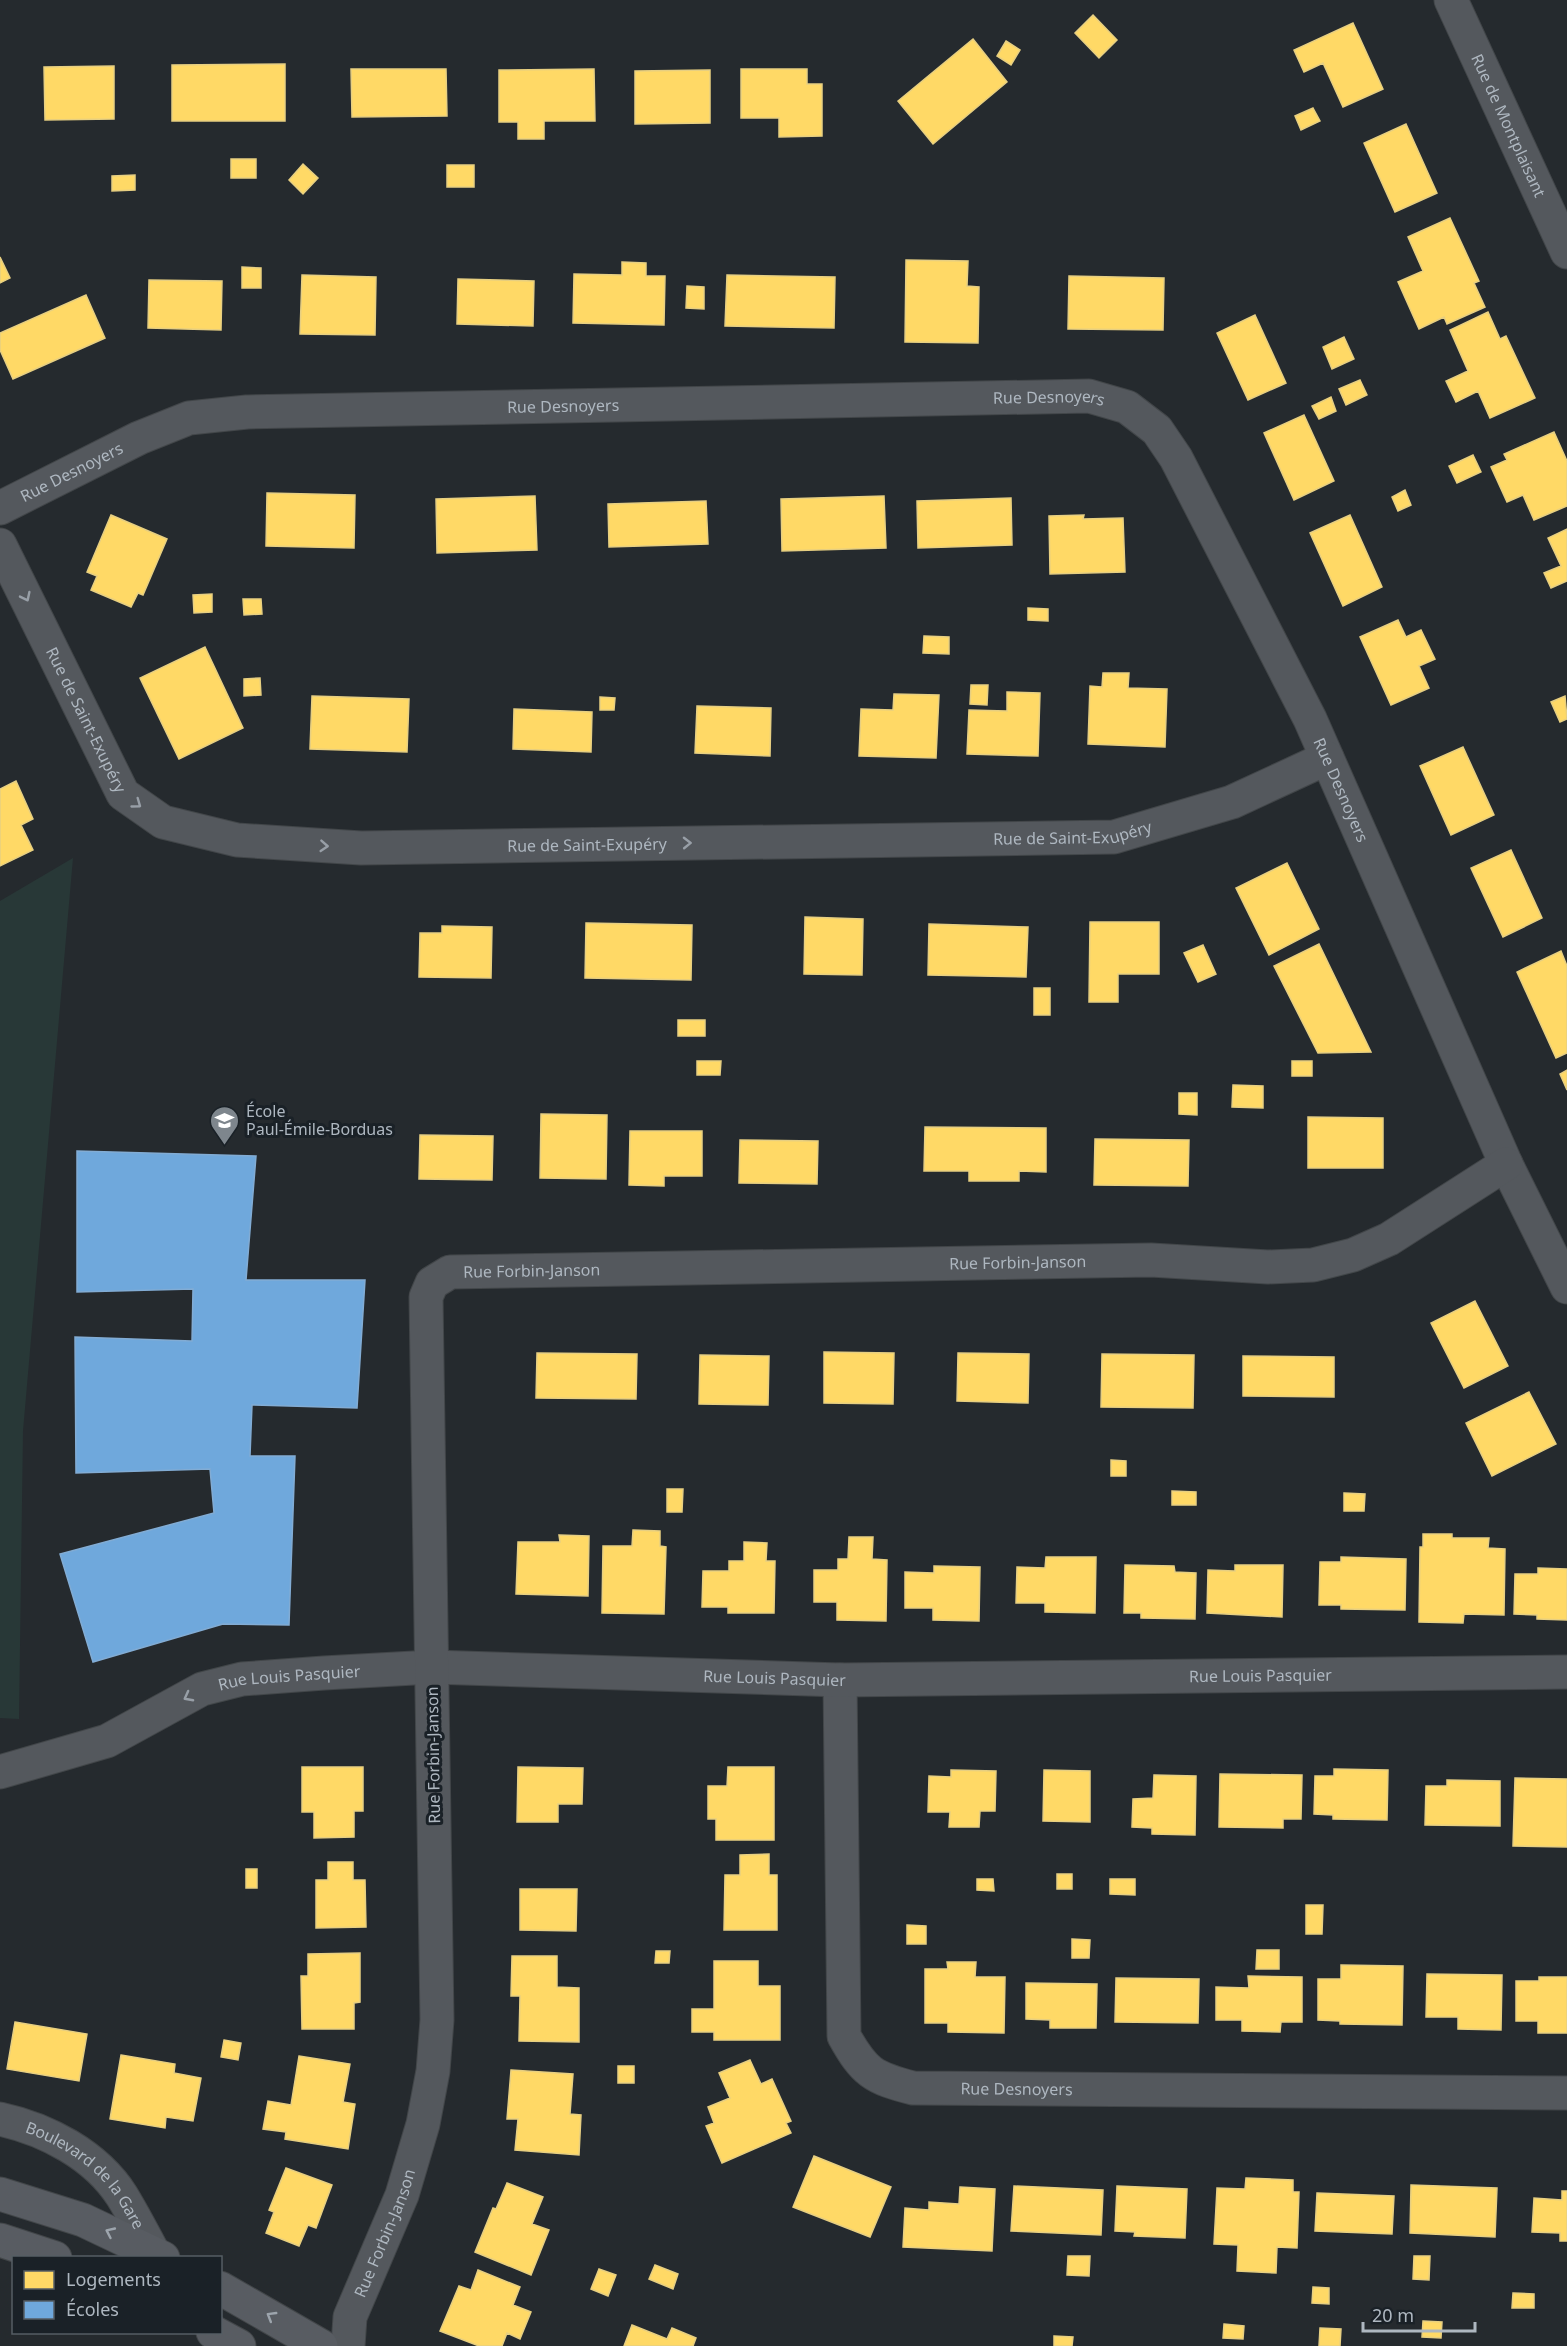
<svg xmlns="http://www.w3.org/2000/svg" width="1567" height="2346" font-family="'Noto Sans',sans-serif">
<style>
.green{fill:#283837}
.homes{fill:#ffd966;stroke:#e7cf81;stroke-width:1.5}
.schools{fill:#6fa8dc;stroke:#82acd4;stroke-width:1.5}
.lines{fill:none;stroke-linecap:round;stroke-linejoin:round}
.street-casing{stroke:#424649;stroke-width:35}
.secondary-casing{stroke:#424649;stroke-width:35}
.street{stroke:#54585d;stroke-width:33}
.secondary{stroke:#585c62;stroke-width:33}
.oneway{stroke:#989fa7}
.oneway2{stroke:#9da5ad}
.labels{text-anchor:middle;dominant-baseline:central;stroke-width:6;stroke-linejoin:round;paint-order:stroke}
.street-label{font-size:16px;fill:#aeb7c0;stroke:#1a2127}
.poi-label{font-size:16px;fill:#aeb7c0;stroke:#1a2127;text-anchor:start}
</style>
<rect width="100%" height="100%" fill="#252a2e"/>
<path class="green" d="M73 858 23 1431 19 1719 0 1718V901Z"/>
<path class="homes" d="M1093 15 1117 40 1099 58 1075 33Z
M1353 23 1383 89 1343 107 1323 63 1304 72 1294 50Z
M973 39 1007 82 933 144 898 101Z
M1006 41 1020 50 1011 65 997 56Z
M285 64V121H172V65Z
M114 66V119L45 120 44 67Z
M351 69H446L447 116 352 117Z
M594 69 595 121H544V139H518V122H499V70Z
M741 69H807V84H822V136L779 137V118H741Z
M710 70V123L635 124V71Z
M1313 108 1320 121 1301 130 1295 116Z
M1406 124 1437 193 1395 212 1364 143Z
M231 159H256V178H231Z
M303 164 318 178 303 194 289 180Z
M447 165H474V187H447Z
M135 175V190L112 191V176Z
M1450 218 1479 281 1474 283 1485 307 1447 324 1444 317 1419 329 1398 282 1423 271 1408 237Z
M0 257 10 278 0 283Z
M906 260 968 261 967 286 979 287 978 343 905 342Z
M622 262 646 263V276H665L664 325 573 323 574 274 622 275Z
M242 267 261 268V288H242Z
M302 275 376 277 375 335 300 334Z
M727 275 835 277 834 328 725 326Z
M1069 276 1164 278 1163 330 1068 329Z
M458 279 534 281 533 326 457 324Z
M149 280 222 281 221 330 148 328Z
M687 286 704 287V309L686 308Z
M86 295 105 338 13 379 0 350V333Z
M1488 312 1500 339 1506 336 1535 398 1490 418 1478 391 1456 402 1446 381 1468 371 1450 330Z
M1255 315 1286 383 1248 400 1217 333Z
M1344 337 1354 359 1332 369 1323 347Z
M1360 380 1367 395 1346 405 1339 389Z
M1331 397 1336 411 1319 419 1312 406Z
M1304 415 1334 481 1294 500 1264 433Z
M1554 432 1567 461V506L1534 520 1523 495 1507 502 1491 467 1507 460 1504 454Z
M1473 455 1481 472 1457 483 1449 466Z
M1405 490 1411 505 1398 511 1392 497Z
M267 493 355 495 354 548 266 546Z
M535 496 537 550 437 553 436 499Z
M884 496 886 548 782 551 781 499Z
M1011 498 1012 545 918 548 917 501Z
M706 501 708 544 609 547 608 504Z
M111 515 167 539 143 595 138 593 131 607 91 590 97 576 87 572Z
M1084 515 1083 519 1123 518 1125 572 1050 574 1049 516Z
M1350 515 1382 587 1343 606 1310 533Z
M1567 529V581L1551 588 1544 573 1561 566 1548 538Z
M212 594V612L194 613 193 595Z
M243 599H261L262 614 244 615Z
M1028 608 1048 609V621L1028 620Z
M1398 620 1406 637 1421 630 1435 659 1419 666 1429 688 1391 705 1360 637Z
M924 636 949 637V654L923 653Z
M205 647 243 728 179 759 140 678Z
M1103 673H1129L1128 688 1167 689 1165 747 1088 744 1090 686 1102 687Z
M260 678 261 695 244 696V679Z
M971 685H988L987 705 970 704Z
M1007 692 1040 693 1038 756 967 754 969 710 1007 711Z
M894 694 939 695 936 758 859 756 861 709 893 710Z
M312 696 409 699 407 752 310 749Z
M1565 696 1567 719 1560 722 1551 702Z
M600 697 615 698 614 710H600Z
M697 706 771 708 770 756 695 753Z
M514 709 592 712 591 752 513 749Z
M1463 747 1494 815 1451 835 1420 766Z
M16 781 33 819 21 825 33 850 0 866V789Z
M1511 850 1542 918 1503 937 1471 868Z
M1287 863 1319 929 1269 955 1236 888Z
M805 917 863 919 862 975 804 974Z
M1090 922H1159V974H1118V1002H1089Z
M586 923 692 925 691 980 585 978Z
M929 924 1028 927 1026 977 928 975Z
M442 926 492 927 491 978 419 977 420 933H442Z
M1319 944 1371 1052 1318 1053 1274 966Z
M1203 945 1216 974 1198 982 1184 953Z
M1561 951 1567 966V1053L1556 1058 1517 972Z
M1034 988H1050V1015H1034Z
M678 1020H705V1036H678Z
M697 1061H721L720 1075H697Z
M1292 1061H1312V1076H1292Z
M1567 1070V1090L1560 1074Z
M1233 1085 1263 1086V1108L1232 1107Z
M1179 1093H1197V1115L1179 1114Z
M541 1114 607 1115 606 1179 540 1178Z
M1308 1117 1383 1118V1168H1308Z
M925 1127 1046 1128V1172L1019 1171V1181H969V1171H924Z
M630 1131H702V1176H664V1186L629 1185Z
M420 1135 493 1136 492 1180 419 1179Z
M1095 1139 1189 1140 1188 1186 1094 1185Z
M740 1140 818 1141 817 1184 739 1183Z
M1475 1301 1508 1366 1464 1388 1431 1323Z
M824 1352 894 1353 893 1404 824 1403Z
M537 1353 637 1354 636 1399 536 1398Z
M958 1353 1029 1354 1028 1403 957 1401Z
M1102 1354 1194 1355 1193 1408 1101 1407Z
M700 1355 769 1356 768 1405 699 1404Z
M1243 1356 1334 1357V1397L1243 1396Z
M1529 1392 1556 1444 1492 1476 1466 1423Z
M1111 1460 1126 1461V1476H1111Z
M667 1489H683L682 1512H667Z
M1172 1491 1196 1492V1505H1172Z
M1344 1493 1365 1494 1364 1511H1344Z
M633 1530 660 1531V1546L666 1547 664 1614 602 1613 603 1546H632Z
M1423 1534H1452V1538H1489L1488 1548 1505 1549 1504 1615 1464 1614 1463 1623 1419 1622 1420 1547H1423Z
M559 1535 589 1536 588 1596 516 1594 518 1542H560Z
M849 1537H873L872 1559 887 1560 886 1621 837 1620V1602H814V1570H838V1559H848Z
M744 1542 767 1543 766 1561H775L774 1613H728V1607H702L703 1571H729V1561H744Z
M1046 1557H1096L1095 1613 1045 1612V1603H1016L1017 1567 1045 1568Z
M1341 1557 1406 1559 1405 1610 1341 1609V1605H1319L1320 1562H1341Z
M1125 1565 1174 1566 1175 1572 1196 1573 1195 1619 1141 1618V1613H1124Z
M1235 1565H1283L1282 1617 1207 1613 1208 1570 1235 1571Z
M934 1566 980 1567 979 1621 933 1620V1608H905V1572L934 1573Z
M1538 1568 1567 1569V1620L1537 1619V1615L1514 1614 1515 1574H1538Z
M302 1767H363V1811H354V1837L314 1838V1812H302Z
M518 1767 583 1768 582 1804H558V1822H517Z
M728 1767H774V1840H716V1819H708V1786H727Z
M1334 1769 1388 1770 1387 1820 1333 1819V1815L1314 1814 1315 1776H1334Z
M951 1770 996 1771 995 1811H980L979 1827H949L950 1812H928L929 1776 951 1777Z
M1044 1770 1090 1771V1822L1043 1821Z
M1220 1774 1302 1775 1301 1819H1283V1828L1219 1827Z
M1154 1775 1196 1776 1195 1835 1152 1834V1828L1132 1827 1133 1799 1153 1798Z
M1515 1778 1567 1779V1847L1513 1846Z
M1447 1780 1500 1781V1826L1425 1825 1426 1786H1447Z
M769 1854V1875H777V1930H724L725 1875H740V1855Z
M328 1862H353V1880H365L366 1927 316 1928V1880H328Z
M246 1869H257V1888H246Z
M1057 1874H1072V1889H1057Z
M977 1879H993L994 1891 977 1890Z
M1110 1879H1135V1895L1110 1894Z
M520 1889H577L576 1931 520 1930Z
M1306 1905H1323L1322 1934H1306Z
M907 1925 926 1926V1944H907Z
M1072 1939 1090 1940 1089 1958H1072Z
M1257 1950H1279V1969H1256Z
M656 1951H670L669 1963H655Z
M360 1953V2002L354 2003V2029H302L301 1976H308V1954Z
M512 1956H557V1987L579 1988V2042L519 2041 520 1996H511Z
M714 1961H758V1986H780V2040H714V2032H692V2009H714Z
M947 1962H976L975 1977H1005L1004 2033 948 2032V2023H925V1969H948Z
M1341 1965 1403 1966 1402 2025 1340 2024V2021L1318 2020V1979H1341Z
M1427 1974 1502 1975 1501 2030 1458 2029V2017H1426Z
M1248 1976 1302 1977V2022H1281L1280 2032 1242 2031V2020H1216V1987L1249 1988Z
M1539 1977H1567V2033H1538V2021H1516V1981H1539Z
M1116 1978 1199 1979 1198 2023 1115 2022Z
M1026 1983 1097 1984 1096 2028H1050V2020L1026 2019Z
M15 2022 87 2034 79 2081 7 2069Z
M224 2040 241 2043 238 2060 221 2057Z
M121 2055 175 2064 174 2073 201 2078 193 2121 166 2117 165 2128 110 2119Z
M299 2056 350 2064 343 2102 355 2104 348 2149 285 2139 286 2132 263 2129 268 2101 291 2105Z
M750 2060 761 2084 772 2079 791 2121 786 2123 791 2133 722 2163 706 2126 714 2123 708 2107 730 2098 719 2073Z
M618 2066H634V2083H618Z
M511 2070 573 2074 570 2114 581 2115 579 2155 515 2150 518 2119H507Z
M814 2156 891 2187 870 2237 793 2207Z
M286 2168 332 2185 316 2228 308 2225 299 2246 266 2233 274 2212 269 2210Z
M1246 2178 1293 2180V2192H1299L1297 2248 1277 2247 1276 2273 1237 2271 1238 2245 1214 2244 1217 2188 1245 2189Z
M507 2183 543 2197 532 2224 549 2230 531 2275 475 2252 493 2208 496 2209Z
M1411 2185 1497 2188 1495 2237 1410 2233Z
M1014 2186 1103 2190 1101 2235 1011 2231Z
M1117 2186 1187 2189 1185 2238 1134 2236 1135 2232 1115 2231Z
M960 2187 995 2189 992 2251 903 2247 905 2208 929 2210V2202L959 2204Z
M1562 2191H1567V2241H1560V2233L1532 2232 1534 2198 1562 2200Z
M1317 2193 1394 2196 1392 2234 1315 2231Z
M1068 2256H1090L1089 2276 1067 2275Z
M1414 2256H1430L1429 2280 1413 2279Z
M655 2265 678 2274 673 2289 649 2279Z
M599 2269 616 2275 608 2296 591 2289Z
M478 2270 520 2287 513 2305 531 2312 520 2339 507 2333 502 2346H479L440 2331 459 2286 471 2290Z
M1313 2287 1329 2288V2304L1312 2303Z
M1513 2293 1534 2294V2308H1512Z
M1423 2321 1442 2322 1441 2338 1422 2337Z
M1224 2324 1244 2326 1243 2339 1223 2338Z
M632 2325 667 2339 672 2328 696 2338 693 2346H624Z
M1320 2328 1341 2329 1340 2346H1319Z
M1054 2336 1073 2337 1072 2346H1054Z"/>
<path class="schools" d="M77 1151 256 1156 246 1280H365L357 1408 252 1405 250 1456H295L289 1625 223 1624 93 1662 60 1554 214 1513 210 1469 76 1473 75 1337 192 1341 193 1289 77 1292Z"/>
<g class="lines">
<defs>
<g id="street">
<path id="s1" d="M1451 0 1567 252"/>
<path id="s2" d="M0 508 139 438 189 418 247 412 1089 396 1127 407 1157 430 1176 458 1310 719 1506 1164 1567 1287"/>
<path id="s3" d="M0 545 123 794 163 822 237 840 361 848 1114 837 1232 802 1327 758"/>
<path id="s4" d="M840 1680 844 2036C864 2072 873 2078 913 2088L1567 2093"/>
<path id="s5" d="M0 1772 107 1741 202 1689 242 1679 324 1673 432 1667 840 1680 1567 1672"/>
<path id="s6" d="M0 2119C46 2129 96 2155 122 2196 133 2214 143 2233 153 2252"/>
<path id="s7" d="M348 2346 350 2317 402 2195 423 2124 433 2071 437 2020 426 1297 432 1283 450 1272 1151 1260 1268 1267 1313 1265 1353 1255 1389 1239 1506 1164"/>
</g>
<path id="secondary" d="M0 2194 83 2220 163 2258
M0 2240 55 2258
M220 2288 321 2346
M213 2332 239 2346"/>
</defs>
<use href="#street" class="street-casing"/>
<use href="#secondary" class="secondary-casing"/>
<use href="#street" class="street"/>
<use href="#secondary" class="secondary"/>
</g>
<defs><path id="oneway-chevron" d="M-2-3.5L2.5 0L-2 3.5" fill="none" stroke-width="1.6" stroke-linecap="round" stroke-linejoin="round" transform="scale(1.5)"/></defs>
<g class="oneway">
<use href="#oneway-chevron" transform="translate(26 597) rotate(64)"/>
<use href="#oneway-chevron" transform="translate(137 804) rotate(36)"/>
<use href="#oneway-chevron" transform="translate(687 843) rotate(-1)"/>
<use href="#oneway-chevron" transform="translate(324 846) rotate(4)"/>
<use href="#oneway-chevron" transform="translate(188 1697) rotate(152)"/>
</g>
<g class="oneway2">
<use href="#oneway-chevron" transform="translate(110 2232) rotate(-155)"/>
<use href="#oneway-chevron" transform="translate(271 2316) rotate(-149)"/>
</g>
<defs>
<symbol id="school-pin" viewBox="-11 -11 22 30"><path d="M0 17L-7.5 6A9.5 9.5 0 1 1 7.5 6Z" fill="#7e868d" stroke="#1a2127"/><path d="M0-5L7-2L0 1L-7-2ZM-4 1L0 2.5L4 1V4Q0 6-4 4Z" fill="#fff"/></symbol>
</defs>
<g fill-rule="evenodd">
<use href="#school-pin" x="208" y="1104" width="33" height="45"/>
</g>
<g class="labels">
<g class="street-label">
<text stroke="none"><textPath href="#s1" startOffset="138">Rue de Montplaisant</textPath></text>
<text stroke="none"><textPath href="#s2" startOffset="1070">Rue Desnoyers</textPath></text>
<text stroke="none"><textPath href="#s2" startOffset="584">Rue Desnoyers</textPath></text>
<text stroke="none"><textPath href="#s2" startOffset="80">Rue Desnoyers</textPath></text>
<text stroke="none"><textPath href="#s3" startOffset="195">Rue de Saint-Exupéry</textPath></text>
<text stroke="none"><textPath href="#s2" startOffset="1592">Rue Desnoyers</textPath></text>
<text stroke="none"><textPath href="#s3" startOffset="1239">Rue de Saint-Exupéry</textPath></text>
<text stroke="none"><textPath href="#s3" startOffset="753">Rue de Saint-Exupéry</textPath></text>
<text stroke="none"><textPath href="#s7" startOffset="1668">Rue Forbin-Janson</textPath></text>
<text stroke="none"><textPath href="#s7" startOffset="1182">Rue Forbin-Janson</textPath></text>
<text stroke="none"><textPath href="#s5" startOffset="1280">Rue Louis Pasquier</textPath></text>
<text stroke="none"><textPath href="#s5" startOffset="794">Rue Louis Pasquier</textPath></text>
<text stroke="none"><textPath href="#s5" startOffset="308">Rue Louis Pasquier</textPath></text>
<text transform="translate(433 1755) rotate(-91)">Rue Forbin-Janson</text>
<text stroke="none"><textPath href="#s4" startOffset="550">Rue Desnoyers</textPath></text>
<text stroke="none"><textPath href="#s6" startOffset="106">Boulevard de la Gare</textPath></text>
<text stroke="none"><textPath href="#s7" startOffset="120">Rue Forbin-Janson</textPath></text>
</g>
<g class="poi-label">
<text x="246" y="1111">École<tspan x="246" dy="18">Paul-Émile-Borduas</tspan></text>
</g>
</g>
<rect x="12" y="2256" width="210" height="78" fill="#1a2127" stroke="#555d64" stroke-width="1.5"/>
<rect x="24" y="2271" width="30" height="18" fill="#ffd966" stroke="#555d64" stroke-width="1.5"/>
<text x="66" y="2286" font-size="18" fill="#aeb7c0">Logements</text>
<rect x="24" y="2301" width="30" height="18" fill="#6fa8dc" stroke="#555d64" stroke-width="1.5"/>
<text x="66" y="2316" font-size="18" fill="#aeb7c0">Écoles</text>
<path d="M1363 2322v9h112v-9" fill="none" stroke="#aeb7c0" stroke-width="3"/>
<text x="1372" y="2322" font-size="18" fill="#aeb7c0" stroke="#1a2127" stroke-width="4.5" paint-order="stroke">20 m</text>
</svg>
